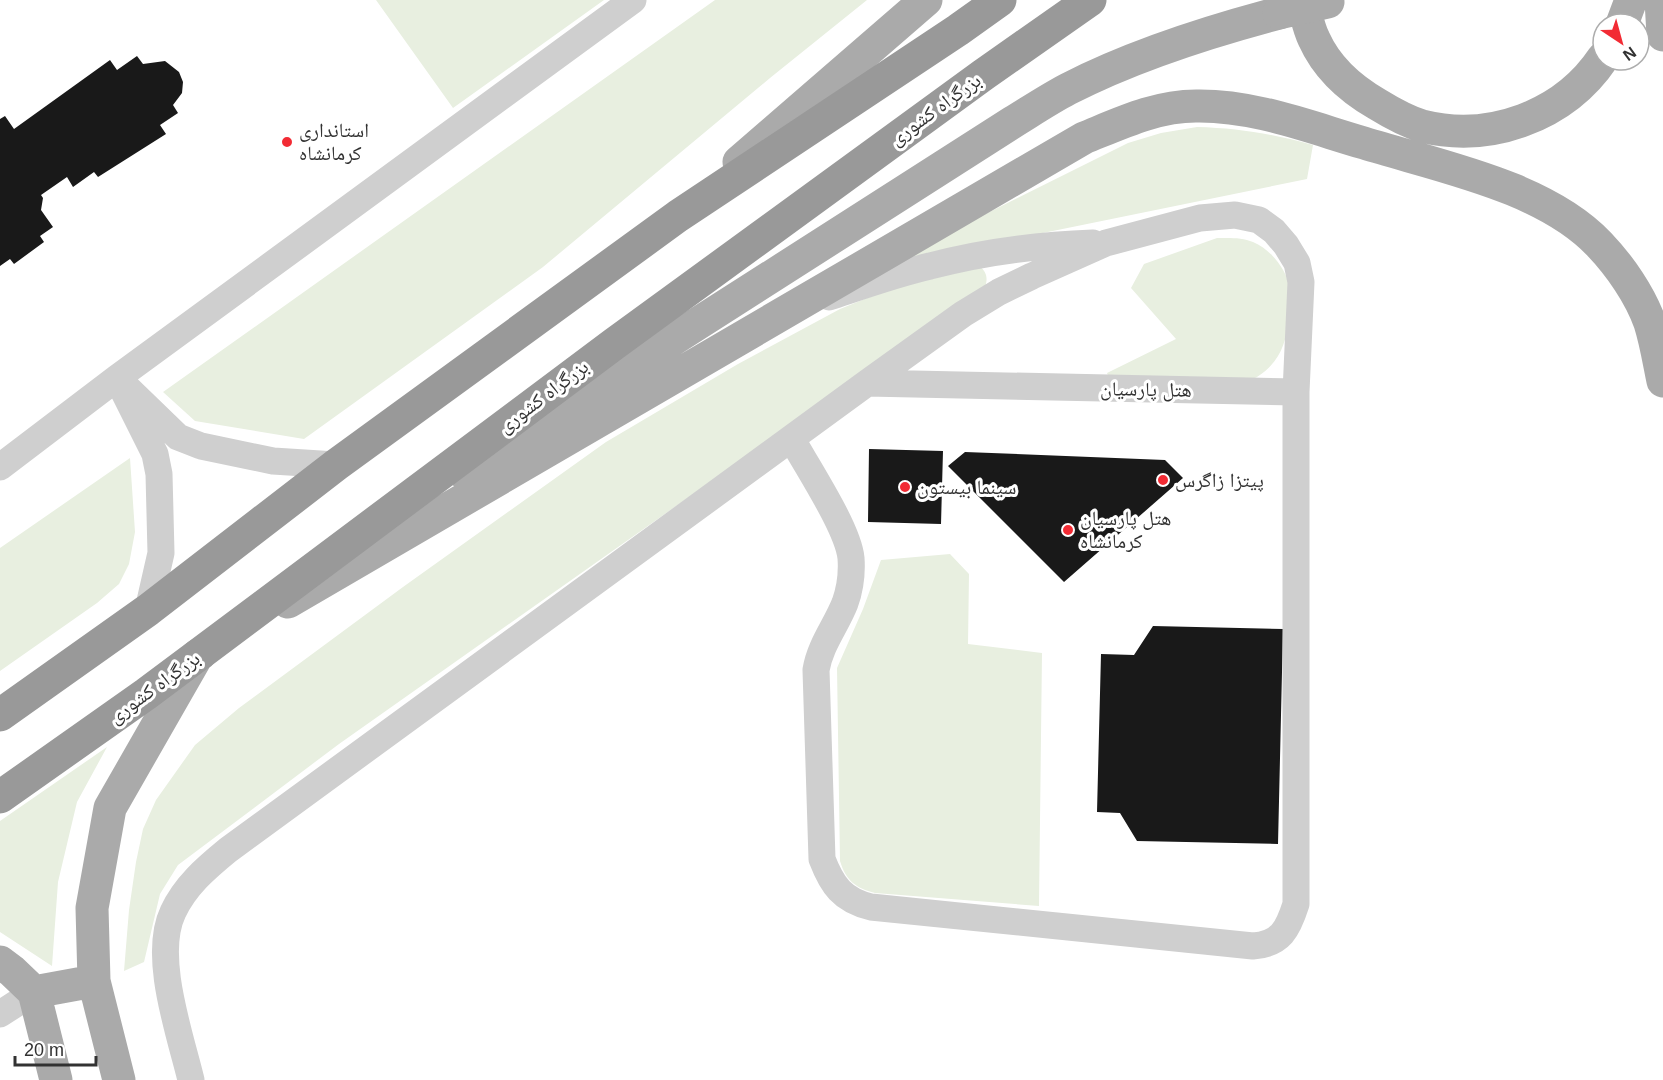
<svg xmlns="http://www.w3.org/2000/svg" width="1663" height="1080" font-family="Helvetica,'Noto Naskh Arabic',sans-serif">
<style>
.green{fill:#e8efe0}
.building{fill:#191919}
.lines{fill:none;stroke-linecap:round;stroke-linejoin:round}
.minor{stroke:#cfcfcf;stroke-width:27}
.major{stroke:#aaa;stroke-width:33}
.highway{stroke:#999;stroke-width:33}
.major-bridge{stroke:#aaa;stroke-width:33}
.poi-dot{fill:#f22b34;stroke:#fff;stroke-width:2}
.labels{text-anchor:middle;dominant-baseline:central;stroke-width:6;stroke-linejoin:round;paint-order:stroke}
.street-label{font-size:20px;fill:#323232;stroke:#fff}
.poi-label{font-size:20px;fill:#323232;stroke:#fff;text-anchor:start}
</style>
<rect width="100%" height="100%" fill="#fff"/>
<path class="green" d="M376 0H604L453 108Z
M715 0H867L770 78 543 267 304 439 195 421 163 392Z
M1197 127C1238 128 1273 134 1313 145L1307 179 881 266 1128 143 1161 133Z
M1217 238C1228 238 1242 237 1253 242 1272 250 1288 271 1290 291 1291 300 1289 310 1288 319 1287 343 1279 363 1257 377 1237 389 1140 383 1111 383L1107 373 1176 339 1131 288 1144 264Z
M979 265C987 273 988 277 985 288L339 744 178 865 160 894 144 962 124 971 129 910 136 862 143 829 156 800 195 745 239 708 403 587 606 442 738 364 840 309 926 274Z
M130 458 135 532 129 564 119 584 97 603 0 671V548Z
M950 554 969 574 968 644 1042 653 1039 906 875 893C856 888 846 881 840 861L837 668 863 609 881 560Z
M107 747 77 802 58 882 52 966 0 932V821Z"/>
<path class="building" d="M137 56 143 64 165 61 179 72 183 82 182 93 173 105 178 113 160 125 166 134 98 177 94 172 73 187 67 177 41 195 43 198 41 210 53 227 40 236 44 242 14 264 10 259 0 266V119L5 116 14 129 110 60 117 70Z
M869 449 943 451 941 524 868 522Z
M965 452 1165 460 1183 478 1064 582 948 466Z
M1153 626 1283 629 1278 844 1137 841 1120 813 1097 812 1101 654 1134 655Z"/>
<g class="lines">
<path class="minor" d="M829 297C862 286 895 274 930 266 983 252 1037 245 1093 243
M792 439C807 467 848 528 851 558 852 572 850 589 845 603 836 626 820 645 816 670L822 859C832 885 842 900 871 907L1253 946C1281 944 1288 929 1296 904V392
M0 467 117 378 633 0
M148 610 161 553 159 474 155 454 117 378 178 437 201 446 273 461 336 465
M0 1014 34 992
M191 1080C180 1034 152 956 173 912 185 886 206 868 228 850L867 383 963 314 999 292 1032 276 1106 243 1200 218 1235 215 1259 220 1274 231 1286 245 1297 263 1301 282 1296 392 867 383"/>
<path class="major" d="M1302 0C1306 13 1308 27 1314 39 1327 68 1351 89 1377 104 1390 112 1406 121 1422 126 1490 143 1564 116 1603 58
M1661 0 1663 35
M1622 24 1631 0
M739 162 926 0
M464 473 1013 122C1031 111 1049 99 1068 89 1134 55 1207 32 1279 13
M288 602 1084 138C1121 123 1156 106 1196 106 1254 105 1309 127 1364 143 1438 166 1544 186 1599 244 1620 266 1640 295 1650 323 1656 342 1659 362 1663 381
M0 962 12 971 34 992 56 1080
M34 992 94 981
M119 1080 94 981 92 908 110 808 197 656 200 654"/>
<path class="highway" d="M0 715 148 610 336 465 678 216 958 30 1000 0
M0 797 146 694 614 344 983 75 1090 0"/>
<path class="major-bridge" d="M1279 13 1328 2"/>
</g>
<g class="poi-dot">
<circle cx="287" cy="142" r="6"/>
<circle cx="1163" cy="480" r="6"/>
<circle cx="905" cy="487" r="6"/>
<circle cx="1068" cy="530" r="6"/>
</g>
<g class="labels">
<g class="street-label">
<text transform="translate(935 109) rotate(-36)">بزرگراه کشوری</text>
<text transform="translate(1146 389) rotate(1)">هتل پارسیان</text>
<text transform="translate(543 396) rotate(-37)">بزرگراه کشوری</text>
<text transform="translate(154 687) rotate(-36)">بزرگراه کشوری</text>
</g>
<g class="poi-label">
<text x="299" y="130">استانداری<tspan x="299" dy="23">کرمانشاه</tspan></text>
<text x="1175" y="480">پیتزا زاگرس</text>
<text x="917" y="487">سینما بیستون</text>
<text x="1080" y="518">هتل پارسیان<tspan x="1080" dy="23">کرمانشاه</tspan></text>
</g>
</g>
<g transform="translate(1621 42) rotate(144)"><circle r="28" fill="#ffffff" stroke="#adadad" stroke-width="1.5"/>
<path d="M0-4.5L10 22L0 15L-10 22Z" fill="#f22b34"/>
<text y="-9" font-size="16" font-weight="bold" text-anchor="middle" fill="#323232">N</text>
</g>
<path d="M15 1056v9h81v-9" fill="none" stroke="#323232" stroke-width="3"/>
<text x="24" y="1056" font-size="18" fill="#323232" stroke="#ffffff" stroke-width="4.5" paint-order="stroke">20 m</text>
</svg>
